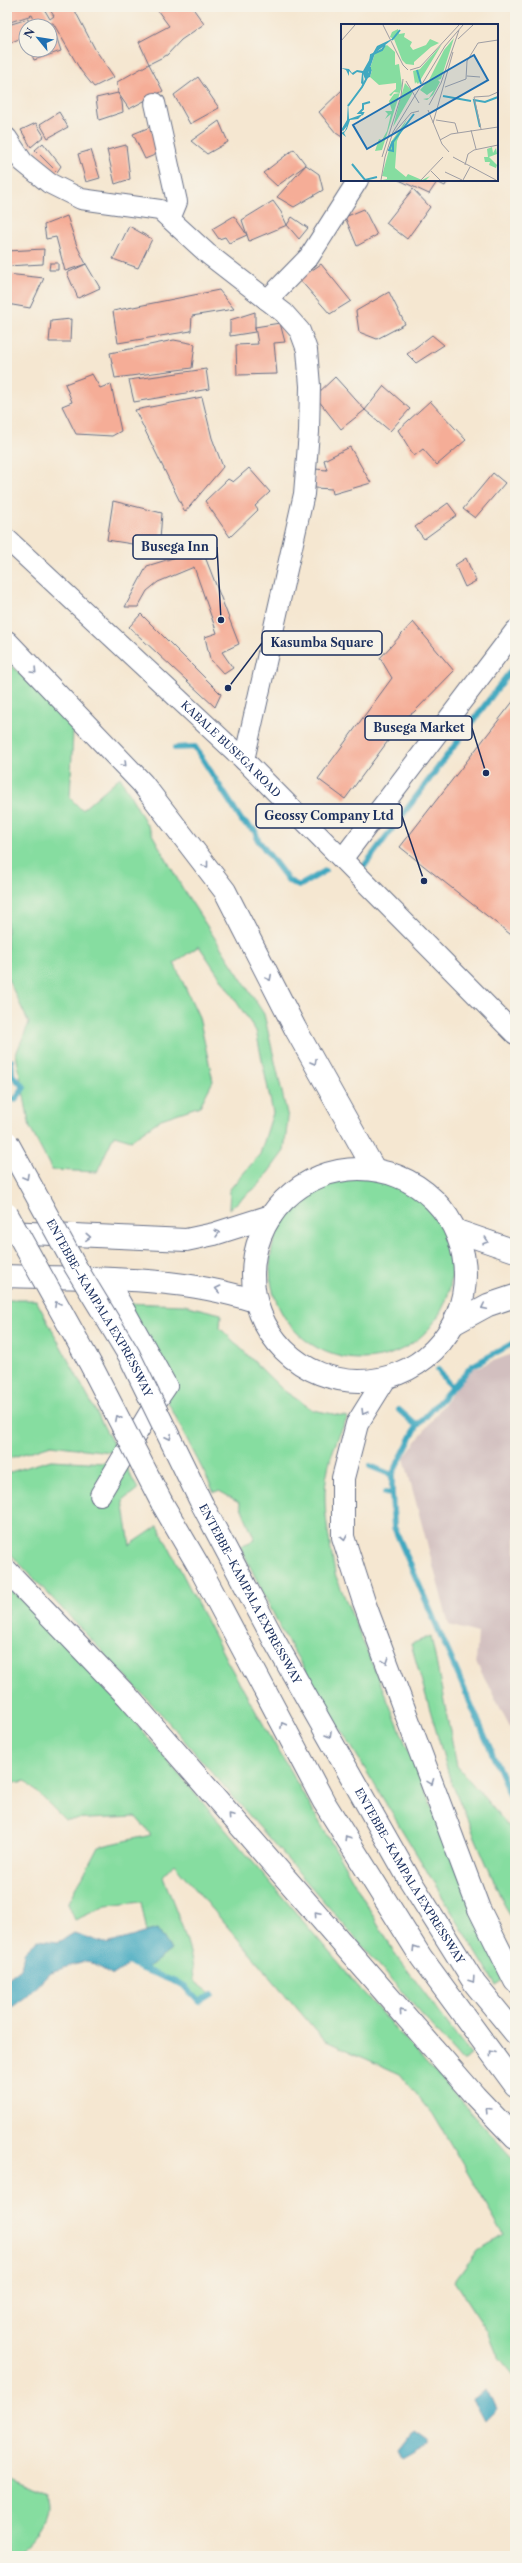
<svg xmlns="http://www.w3.org/2000/svg" width="522" height="2563" font-family="'Libre Caslon Text',serif">
<style>
.industrial{fill:#d2bfbf}
.green{fill:#86dda0;stroke:#50867f}
.water{fill:#40a8c0;stroke:#2e6c8f}
.lines{fill:none;stroke-linecap:round;stroke-linejoin:round}
.stream{stroke:#40a8c0;stroke-width:6}
.building{fill:#f5ad97}
.minor-casing{stroke:#676f86;stroke-width:22}
.highway-casing{stroke:#676f86;stroke-width:24}
.minor{stroke:#fff;stroke-width:20}
.highway{stroke:#fff;stroke-width:22}
.highway-bridge-casing{stroke:#676f86;stroke-width:24;stroke-linecap:butt}
.highway-bridge{stroke:#fff;stroke-width:22}
.oneway{stroke:#8d97ae}
.labels{text-anchor:middle;dominant-baseline:central;stroke-width:3;stroke-linejoin:round;paint-order:stroke}
.street-label{font-size:11px;fill:#1b2f5e;stroke:#f7f3e8}
.inset-river{fill:none;stroke:#40a8c0;stroke-width:2}
.inset-road{fill:none;stroke:#9e9da3;stroke-width:1}
.view{fill:#1f6fb2;fill-opacity:0.15;stroke:#1f6fb2;stroke-width:2}
.inset-edge{fill:none;stroke:#1b2f5e;stroke-width:2}
.leader{fill:none;stroke:#1b2f5e;stroke-width:1.5}
.callout-dot{fill:#1b2f5e;stroke:#f7f3e8;stroke-width:1.5}
.callout{fill:#f7f3e8;stroke:#1b2f5e;stroke-width:1.5}
.callout-label{font-size:12px;text-anchor:middle;font-weight:bold;fill:#1b2f5e}
</style>
<rect width="100%" height="100%" fill="#f7f3e8"/>
<filter id="ink" filterUnits="userSpaceOnUse"><feTurbulence type="fractalNoise" baseFrequency=".025" numOctaves="2"/><feDisplacementMap in="SourceGraphic" scale="8" xChannelSelector="R" yChannelSelector="G"/><feConvolveMatrix kernelMatrix="1 2 1 2 8 2 1 2 1" color-interpolation-filters="sRGB"/></filter>
<filter id="wash" filterUnits="userSpaceOnUse"><feTurbulence type="fractalNoise" baseFrequency=".012" numOctaves="4" result="noise"/><feDisplacementMap in="SourceGraphic" scale="16" xChannelSelector="R" yChannelSelector="G"/><feGaussianBlur stdDeviation="0.9" result="paint"/><feColorMatrix in="noise" values="0 0 0 0 0 0 0 0 0 0 0 0 0 0 0 0 0 1.4 0 .05"/><feComposite in="paint" operator="in"/></filter>
<g filter="url(#wash)">
<rect width="100%" height="100%" fill="#f5e7d1"/>
<path class="industrial" d="M515 1353V1736L476 1662 478 1633 449 1625 404 1458 469 1370Z"/>
<path class="green" d="M7 661 78 730 73 732 70 798 82 810 120 777 183 889 264 1014 288 1118 284 1151 259 1185 229 1209 230 1189 260 1154 273 1113 256 1031 199 946 174 963 199 1017 213 1081 200 1106 161 1119 131 1140 114 1135 97 1172 52 1170 30 1128 16 1054 29 1023 7 977Z
M270 1268a91 91 0 1 1 182 0a91 91 0 1 1-182 0Z
M7 1300H36L118 1453 51 1445 7 1459Z
M124 1303 184 1305 221 1314 220 1328 283 1390 313 1410 348 1417C315 1480 324 1507 335 1574L504 1980 496 1985 285 1637 240 1546 255 1540 239 1502 219 1491 214 1492 166 1398Z
M51 1460 124 1464 138 1489 123 1500 130 1545 158 1526 227 1661 394 1952 471 2055 462 2061 164 1717 7 1550V1473Z
M7 1585 99 1680 362 1991 515 2161V2378L498 2357 488 2332 455 2281 477 2251 504 2235 433 2114 400 2074 324 2040 174 1864 163 1876C175 1909 193 1946 194 1981L212 1994 199 2002 183 1985 145 1970 171 1950 158 1929 147 1932 141 1902 106 1906 75 1920 68 1904 98 1847 151 1835 136 1817 65 1820 26 1781 7 1784Z
M431 1636 457 1766 512 1830 515 1829V1923L505 1907 450 1779 411 1644Z
M7 2478 46 2495C47 2499 49 2503 49 2507 49 2523 24 2556 7 2556Z"/>
<path class="water" d="M158 1929 171 1950 145 1970 130 1964 113 1975 88 1961 50 1972 27 1996 7 2011V1979L21 1968 24 1953 38 1940 59 1942 74 1933 107 1944Z
M487 2390 496 2410 485 2421 473 2399Z
M416 2431 429 2440V2444L406 2457 402 2449Z"/>
<g class="lines">
<path class="stream" d="M175 748 195 747 242 821 255 831 258 840 289 881 299 886 325 871
M362 869 515 665
M7 1100 16 1099 24 1087 12 1075 11 1061
M438 1370 452 1388
M399 1410 417 1426
M370 1466 392 1475
M385 1493 392 1494 394 1527 515 1806
M392 1494V1475L417 1426 472 1366 515 1342
M123 1961 183 1985 199 2002 212 1994"/>
</g>
<g id="blocks">
<path class="building" d="M7 7H43L50 19 54 16 48 7H73L95 49 114 77 94 87 81 71 53 23 37 26 32 15 7 23Z
M155 7H192L204 24 181 40 167 55 149 64 139 42 169 26Z
M28 19 30 26H26V36L7 44V33L10 31 8 25Z
M54 29 61 51 34 60 30 50H50V30Z
M149 64 163 91 129 109 118 93 122 102 123 112 99 120 96 98 118 93 117 82Z
M198 77 219 108 190 124 174 95Z
M342 90V137L336 133 319 112Z
M59 112 68 127 48 138 40 124Z
M219 121 228 142 207 154 191 141Z
M36 123 44 136 31 147 21 130Z
M150 127 162 152 145 159 133 134Z
M43 143 61 166 57 172 35 150Z
M126 145 130 179 115 184 107 150Z
M294 149 306 165 319 174 323 190 294 207 277 197 306 165 277 186 263 173Z
M91 150 100 178 86 182 78 154Z
M399 180H448L445 186 437 182 429 194Z
M413 189 430 207 407 239 386 223Z
M273 201 281 212 287 225 292 217 308 228 299 239 287 225 249 241 247 235 229 243 225 237 219 239 212 229 234 216 247 235 242 220Z
M364 209 377 235 357 246 345 217Z
M67 216 77 246 86 264 65 271 56 237 46 239 44 225Z
M129 226 152 239 138 268 113 259Z
M44 249 43 264 7 266V251Z
M50 263H58V270H49Z
M86 264 100 288 78 298 67 273Z
M321 264 351 301 330 314 299 279Z
M7 274 44 278 30 308 7 304Z
M219 290 234 309 192 316 191 331 118 343 113 311Z
M389 292 405 324 377 339 359 332 356 311Z
M255 312V332L230 336V320Z
M71 319 70 342H49L51 321Z
M280 323 285 342 274 343 277 374 237 375 236 345 258 344 255 327Z
M432 335 444 345 416 363 407 354Z
M174 340 195 344 192 368 115 378 110 353Z
M206 369 209 389 134 402 129 380Z
M92 374 100 388 111 384 121 431 112 436 76 434 62 406 72 402 65 384Z
M335 377 365 410 384 386 410 409 390 431 365 410 341 429 315 396Z
M202 397 212 438 223 467 185 512 135 410Z
M430 401 466 440 437 465 423 449 414 456 398 430Z
M350 447 371 483 333 494 332 489 315 488V469L327 470 324 460Z
M249 468 270 492 255 506 258 510 230 537 205 501 228 479 233 482Z
M493 473 505 483 475 518 463 509Z
M113 501 162 513 160 540 147 538 145 546 107 540Z
M448 503 457 515 424 539 415 527Z
M202 549 239 644 222 652 233 668 224 674 210 659 205 637 217 633 194 567 158 582 147 591 138 607H125L147 566Z
M466 558 476 581 465 587 455 565Z
M141 614 221 694 215 707 129 627Z
M413 622 454 671 414 712 405 718 345 799 318 779 392 678 380 658Z
M515 699V938L400 847Z"/>
</g>
</g>
<g filter="url(#ink)">
<use href="#blocks" fill-opacity="0" stroke="#676f86" stroke-width="1"/>
<g class="lines">
<defs>
<g id="minor">
<path d="M155 103 177 202 170 219"/>
<path d="M7 138 23 162 49 183 81 199 160 210 208 254 284 313 300 331 307 350 310 386 309 432 304 494 244 760"/>
<path d="M267 300 309 257 358 180"/>
<path id="s1" d="M7 539 244 760 515 1034"/>
<path d="M343 858 515 631"/>
<path d="M100 1495 154 1405 167 1386 108 1280"/>
</g>
<g id="highway">
<path d="M7 642 142 783 225 891 295 1028 374 1169"/>
<circle cx="359" cy="1275" r="106"/>
<path d="M457 1231 515 1251"/>
<path d="M7 1232 186 1240 214 1234 271 1216"/>
<path d="M7 1276C90 1279 176 1275 255 1301"/>
<path d="M455 1323 488 1305 515 1296"/>
<path d="M385 1379 357 1424 343 1478V1537L364 1602 479 1909 515 1981"/>
<path d="M162 1503 201 1570 324 1802 421 1957 515 2085"/>
<path id="s2" d="M202 1504 274 1640 408 1877 475 1984 515 2033"/>
<path d="M7 1571 128 1697 475 2096 515 2138"/>
</g>
</defs>
<use href="#minor" class="minor-casing"/>
<use href="#highway" class="highway-casing"/>
<use href="#minor" class="minor"/>
<use href="#highway" class="highway"/>
<defs>
<g id="highway-bridge">
<path id="s3" d="M7 1142 75 1266 129 1355 202 1504"/>
<path d="M7 1214 91 1365 162 1503"/>
</g>
</defs>
<use href="#highway-bridge" class="highway-bridge-casing"/>
<use href="#highway-bridge" class="highway-bridge"/>
</g>
<defs><path id="oneway-chevron" d="M-2-3.5L2.5 0L-2 3.5" fill="none" stroke-width="1.6" stroke-linecap="round" stroke-linejoin="round"/></defs>
<g class="oneway">
<use href="#oneway-chevron" transform="translate(34 671) rotate(46)"/>
<use href="#oneway-chevron" transform="translate(124 764) rotate(46)"/>
<use href="#oneway-chevron" transform="translate(206 865) rotate(52)"/>
<use href="#oneway-chevron" transform="translate(269 978) rotate(63)"/>
<use href="#oneway-chevron" transform="translate(314 1062) rotate(61)"/>
<use href="#oneway-chevron" transform="translate(26 1177) rotate(61)"/>
<use href="#oneway-chevron" transform="translate(217 1233) rotate(-16)"/>
<use href="#oneway-chevron" transform="translate(88 1237) rotate(3)"/>
<use href="#oneway-chevron" transform="translate(486 1241) rotate(19)"/>
<use href="#oneway-chevron" transform="translate(218 1289) rotate(-168)"/>
<use href="#oneway-chevron" transform="translate(57 1304) rotate(-119)"/>
<use href="#oneway-chevron" transform="translate(484 1307) rotate(154)"/>
<use href="#oneway-chevron" transform="translate(364 1412) rotate(121)"/>
<use href="#oneway-chevron" transform="translate(118 1418) rotate(-117)"/>
<use href="#oneway-chevron" transform="translate(169 1437) rotate(64)"/>
<use href="#oneway-chevron" transform="translate(344 1538) rotate(79)"/>
<use href="#oneway-chevron" transform="translate(386 1661) rotate(70)"/>
<use href="#oneway-chevron" transform="translate(283 1725) rotate(-119)"/>
<use href="#oneway-chevron" transform="translate(329 1735) rotate(60)"/>
<use href="#oneway-chevron" transform="translate(431 1782) rotate(69)"/>
<use href="#oneway-chevron" transform="translate(231 1816) rotate(-131)"/>
<use href="#oneway-chevron" transform="translate(347 1838) rotate(-122)"/>
<use href="#oneway-chevron" transform="translate(317 1914) rotate(-131)"/>
<use href="#oneway-chevron" transform="translate(415 1948) rotate(-122)"/>
<use href="#oneway-chevron" transform="translate(472 1980) rotate(57)"/>
<use href="#oneway-chevron" transform="translate(402 2012) rotate(-131)"/>
<use href="#oneway-chevron" transform="translate(492 2053) rotate(-127)"/>
<use href="#oneway-chevron" transform="translate(488 2110) rotate(-134)"/>
</g>
</g>
<g class="labels">
<g class="street-label">
<text stroke="none"><textPath href="#s1" startOffset="307">KABALE BUSEGA ROAD</textPath></text>
<text stroke="none"><textPath href="#s3" startOffset="190">ENTEBBE–KAMPALA EXPRESSWAY</textPath></text>
<text stroke="none"><textPath href="#s2" startOffset="102">ENTEBBE–KAMPALA EXPRESSWAY</textPath></text>
<text stroke="none"><textPath href="#s2" startOffset="426">ENTEBBE–KAMPALA EXPRESSWAY</textPath></text>
</g>
</g>
<g transform="translate(341 24)">
<rect width="157" height="157" fill="#f5e7d1"/>
<path d="M57 5 58 10 64 9 63 13 71 18 69 22 72 26 85 21 89 15 98 19 90 23 73 38V41L65 40 61 36 53 15 49 13 51 8ZM113 14 100 55 97 56 99 58 92 71 86 76 82 75 88 74 93 66 86 71 79 66 88 56 103 26ZM101 20 77 60 75 58 74 60 72 47 79 45ZM46 21 54 28V41L58 40 61 62 41 126 34 127 38 115 41 116 46 107 50 90 44 95 47 90 44 87H51L48 77 53 70 59 69 53 68 50 72 48 71 55 65V59L38 61 29 53 31 46 27 51 34 29ZM64 59 72 68 52 103 59 76ZM66 95 56 117 54 144 65 153 67 150 81 156 89 152 85 156H41L46 155V153L41 152 50 118ZM151 123 152 129 155 124 156 130 148 133 156 141 155 144 148 141 149 138H144L143 133H147L146 125Z" fill="#86dda0"/>
<path d="M53 14 34 29 27 50 31 45 29 53 24 55 22 50 23 62 20 59 21 49 16 48 12 51 8 47V52L5 46 0 44 8 45 11 49 16 46 22 47 36 22ZM7 78 8 95 22 90 17 95 9 96 6 105 3 109 5 113 0 109 4 107 6 102 2 107 0 106 6 96Z" fill="#40a8c0"/>
<path class="inset-river" d="M51 16 59 6M29 38 30 31 41 26 44 21M76 46 80 60M102 72 130 77M7 82 21 63 29 48V43M21 91 22 89H18L22 85V80L29 78M139 103 133 76 144 78 157 73M52 117 48 126 52 127V118L73 90M11 140 24 156 36 153"/>
<path class="inset-road" d="M42 1 62 41 67 46M117 15 132 1M0 17 14 1M69 46 79 43 118 1M126 52 139 53M65 57 78 79M104 63 125 55 126 37 137 19 157 16M88 81 100 59 118 6M87 86 101 120 108 128M95 96 114 99 117 109M92 99 112 28M140 105 133 73 148 72 157 68M130 106 135 125M53 109 70 89 78 87M99 116 110 110 157 103M41 133 60 72 62 55M112 133 155 156M124 141 127 130 133 126 157 121M90 147 99 156M104 148 121 156M40 156 44 133 52 108 104 22 122 1M80 156 102 133M122 156 129 143"/>
<path class="view" d="M133 31 147 56 26 125 12 101Z"/>
<rect width="157" height="157" class="inset-edge"/>
</g>
<path class="leader" d="M221 620L217 547M228 688L262 643M486 773L472 728M424 881L402 816"/>
<g class="callout-dot">
<circle cx="221" cy="620" r="4"/>
<circle cx="228" cy="688" r="4"/>
<circle cx="486" cy="773" r="4"/>
<circle cx="424" cy="881" r="4"/>
</g>
<g class="callout">
<rect x="133" y="535" width="84" height="24" rx="4"/>
<rect x="262" y="631" width="120" height="24" rx="4"/>
<rect x="365" y="716" width="107" height="24" rx="4"/>
<rect x="256" y="804" width="146" height="24" rx="4"/>
</g>
<g class="callout-label">
<text x="175" y="551">Busega Inn</text>
<text x="322" y="647">Kasumba Square</text>
<text x="419" y="732">Busega Market</text>
<text x="329" y="820">Geossy Company Ltd</text>
</g>
<rect width="522" height="2563" fill="none" stroke="#f7f3e8" stroke-width="24"/>
<g transform="translate(38 38) rotate(300)"><circle r="19" fill="#f7f3e8" stroke="#9fa5b1"/>
<path d="M0-3L7 15L0 10L-7 15Z" fill="#1f6fb2"/>
<text y="-6" font-size="11" font-weight="bold" text-anchor="middle" fill="#1b2f5e">N</text>
</g>
</svg>
